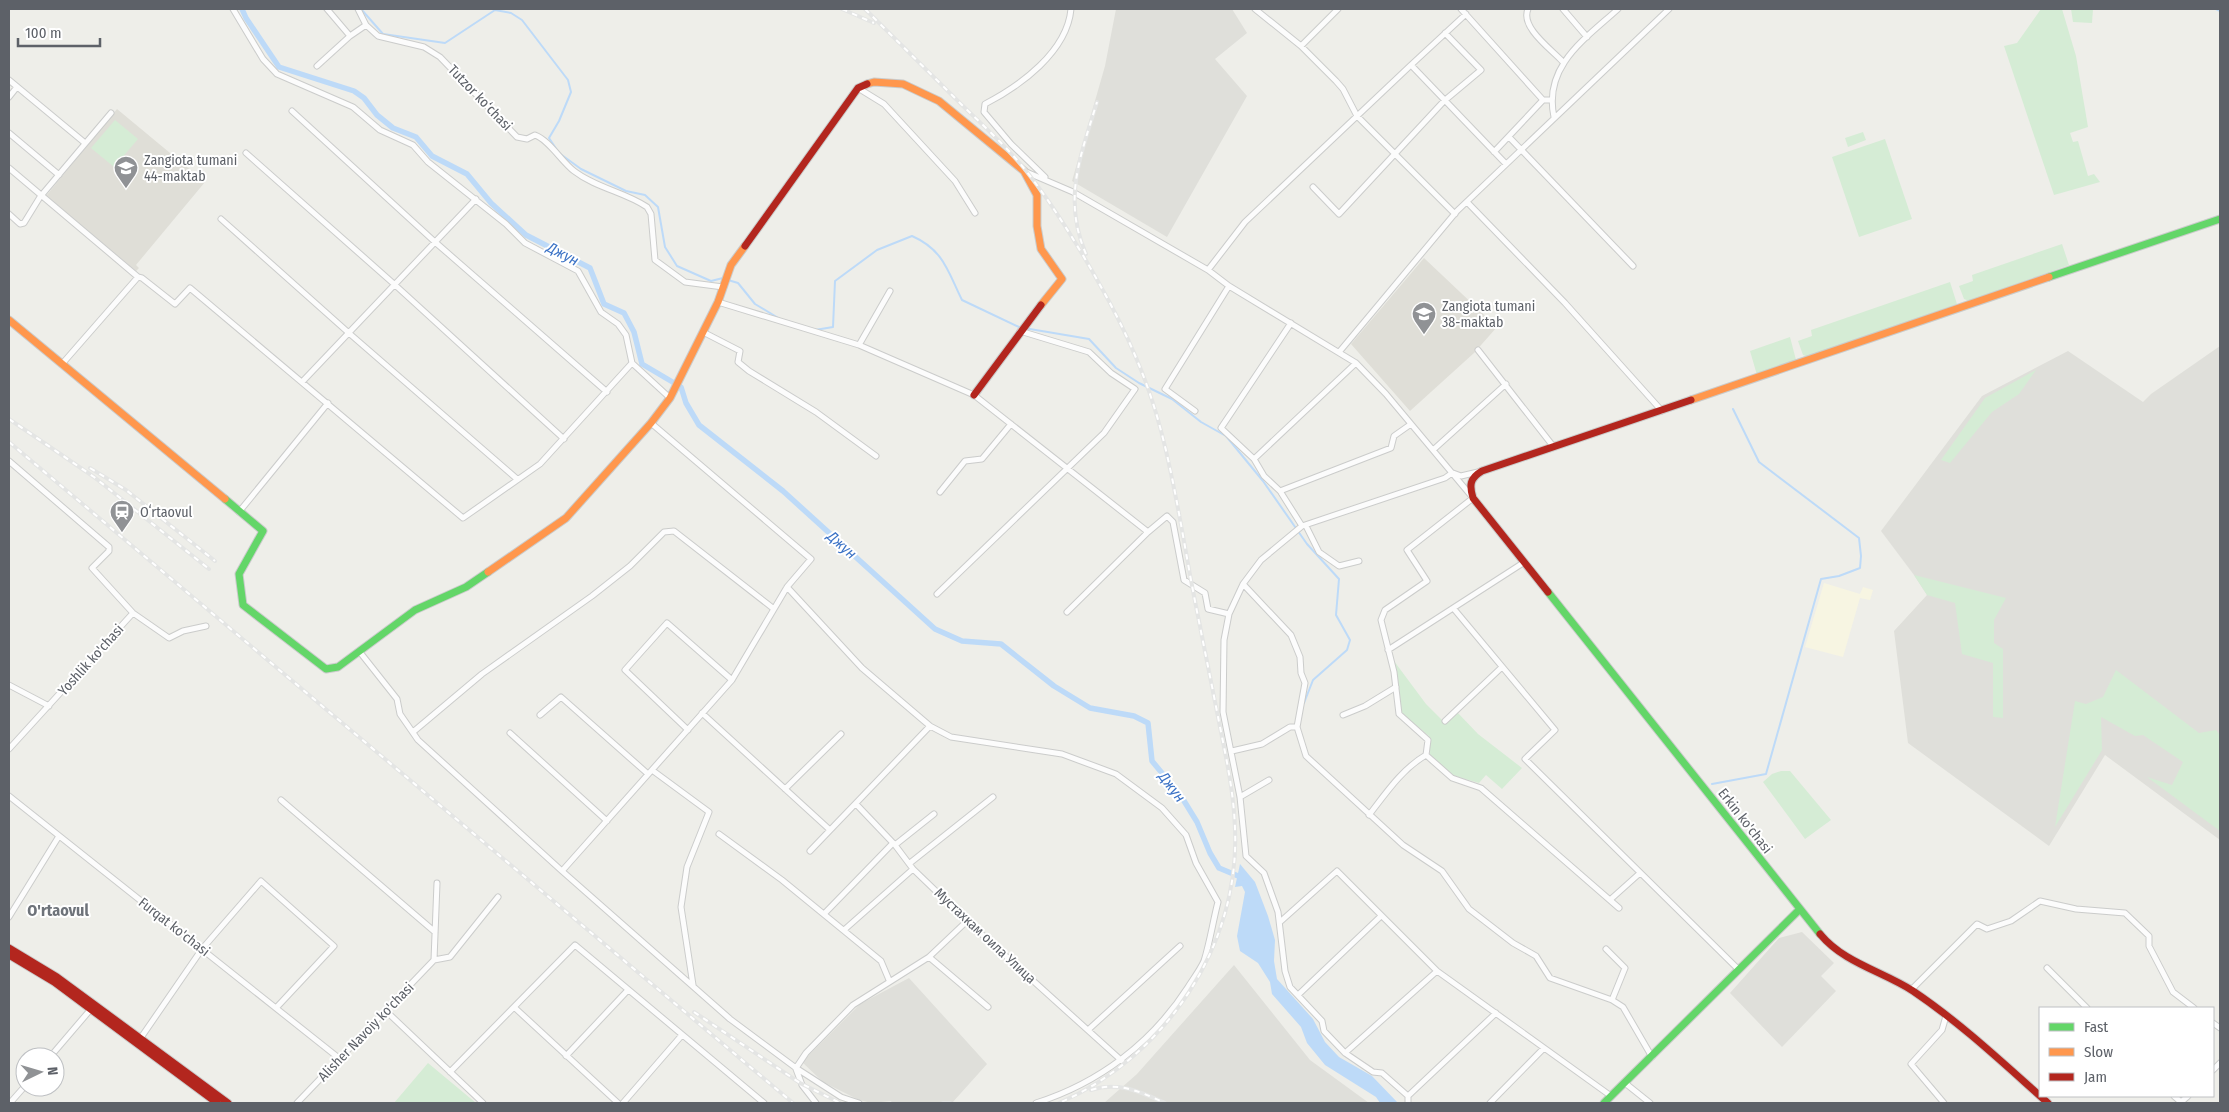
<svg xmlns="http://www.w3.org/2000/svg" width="2229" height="1112" font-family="'Fira Sans Condensed',sans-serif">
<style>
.commercial{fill:#f7f5e2}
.industrial{fill:#dfdfda}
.education{fill:#dfded7}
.green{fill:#d5ecd5}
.water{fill:#bddaf8}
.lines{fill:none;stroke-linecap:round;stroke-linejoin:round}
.stream{stroke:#bddaf8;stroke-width:2}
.canal{stroke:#bddaf8;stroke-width:5.5}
.street-casing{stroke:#cbcccb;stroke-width:7}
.fast-casing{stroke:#cacbcb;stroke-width:9}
.slow-casing{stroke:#cacbcb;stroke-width:9}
.jam-casing{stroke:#cacbcb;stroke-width:9}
.street{stroke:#fcfcfc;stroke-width:5}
.fast{stroke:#63d668;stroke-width:7}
.slow{stroke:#ff974d;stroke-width:7}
.jam{stroke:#b3261e;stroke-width:7}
.rail-casing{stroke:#e4e5e4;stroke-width:4}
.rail{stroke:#fff;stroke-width:2;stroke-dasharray:5.5;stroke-linecap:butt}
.labels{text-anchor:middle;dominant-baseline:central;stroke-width:4;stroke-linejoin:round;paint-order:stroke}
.street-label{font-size:14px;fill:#5d6168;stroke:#fff}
.poi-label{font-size:14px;fill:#5d6168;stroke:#fff;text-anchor:start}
.water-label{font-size:15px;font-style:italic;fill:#3c73c6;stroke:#fff}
.quarter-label{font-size:16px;font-weight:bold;fill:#6e737a;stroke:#fff}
</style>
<rect width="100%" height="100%" fill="#eeeee9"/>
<path class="commercial" d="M1824 583 1860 594 1863 587 1873 590 1870 600 1860 598 1843 657 1805 647Z"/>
<path class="industrial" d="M1116 9H1232L1247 33 1215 59 1247 96 1167 237 1072 181 1105 66Z
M2220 346V840L2105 755 2049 846 1908 743 1894 631 1927 595 1914 575 1881 531 1982 396 2068 351 2143 402 2151 394Z
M1802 932 1834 963 1821 976 1836 991 1782 1047 1730 993 1779 938Z
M1234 965 1310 1060 1369 1103H1104L1137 1074Z
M909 978 987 1064 952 1103H892L891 1101 872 1103 859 1100 823 1082 802 1062 860 1004Z"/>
<path class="education" d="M117 109 205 182 136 265 139 268 136 271 46 196Z
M1424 258 1497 327 1474 353 1410 411 1351 344Z"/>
<path class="green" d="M2041 9H2062L2076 56 2088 127 2070 133 2073 142 2078 141 2088 176 2094 174 2100 182 2054 195 2004 46 2017 43Z
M2071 9H2093L2092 23 2073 22Z
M115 120 138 139 114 167 91 148Z
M1863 132 1866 140 1848 147 1845 138Z
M1885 139 1912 219 1859 237 1832 157Z
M2062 244 2069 265 1969 301 1964 299 1959 286 1973 281 1972 275Z
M1950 282 1957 304 1808 357 1803 355 1798 341 1812 336 1811 330Z
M1790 337 1796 360 1757 375 1750 351Z
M2036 370 2019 394 1992 412 1950 463 1941 460 1985 398Z
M1914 575 2006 598 1994 620V643L2003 649V718L1993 717V663L1962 654 1955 603 1927 595Z
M1394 661 1426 704 1445 723 1458 713 1478 734 1522 768 1502 789 1486 775 1479 783 1451 775 1430 755 1429 736 1402 714Z
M2116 670 2199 733 2216 730 2220 735V831L2147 777 2172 785 2183 762 2143 735 2135 736 2101 717 2102 750 2055 827 2075 701 2086 704 2103 697Z
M1781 771H1790L1831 820 1805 839 1763 782 1772 774Z
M428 1063 476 1103H394Z"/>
<path class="water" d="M1240 864 1255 882 1268 916 1275 940 1274 961 1277 979 1313 1019 1325 1042 1339 1057 1372 1076 1398 1103H1380L1376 1097 1325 1065 1307 1043 1301 1027 1272 994 1270 982 1258 963 1240 951 1237 936 1245 892 1242 886 1235 887Z"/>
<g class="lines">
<path class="stream" d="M361 9 383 34 445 43 495 10 511 13 522 20 568 80 571 92 559 121 549 138 559 153 581 169 626 191 645 195 658 207 665 247 677 266 711 281 723 278
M2216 9 2220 11
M728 280 738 283 755 304 780 319
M1024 328 1089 339 1116 368 1139 383 1172 399 1201 422 1226 436 1263 481 1307 544 1339 579 1336 615 1350 640 1347 650 1313 680 1304 703
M815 330 833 327 835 281 877 250 912 236C944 250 948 272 962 300L1019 327
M1712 784 1766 774 1821 579 1839 576 1860 568 1861 556 1859 538 1759 462 1733 409"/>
<path class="canal" d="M242 9 246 18 279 67 354 91 364 98 377 115 393 128 416 137 432 156 467 174 491 203 526 235 590 268 604 304 624 313 634 332 642 364 681 387 686 403 699 425 783 491 935 629 962 641 1001 644 1054 686 1090 708 1134 716 1148 723 1152 761 1181 796 1197 822 1210 853 1219 868 1243 878"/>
<defs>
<path id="street" d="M233 9 263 59 277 74 353 107 380 130 413 145 428 162 506 224 525 243 578 271 601 312 618 324 626 335 632 363 670 398
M327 9 350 36 366 25
M358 9 366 25 378 36 424 47 440 57 517 137 527 139 535 135C549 140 562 162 574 171 596 188 625 192 647 207L651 214 655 260 685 282 723 287
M1255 9 1301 46 1336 81 1343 89 1357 116 1455 214
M1461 9 1543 100H1550
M1528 9C1520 27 1551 49 1562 61
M1563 9 1587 37
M1466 14 1411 65 1506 164
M1301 46 1338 9
M317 66 350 36
M9 80 85 143
M858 88 884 104 955 181 975 213
M9 97 17 87
M292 111 435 242 607 392
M1554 117C1543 66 1585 39 1618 9
M9 133 59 175
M1509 137 1633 266
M1494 152 1543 100
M246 153 394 284 564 439
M9 168 138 277 142 278 175 304 190 288 463 518 540 464 632 363
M1024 171 1073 192 1208 270 1229 286 1356 363 1386 394 1473 498 1407 550 1427 581 1385 610 1381 620 1394 672 1399 714 1428 740 1426 755 1452 778 1481 788 1619 908
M1045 177 1011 144 984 112 985 104C1020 86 1067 52 1071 9
M1313 187 1339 214 1444 101 1481 70 1445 33
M1467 202 1565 303 1662 411
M9 214 20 224 24 223 40 197 111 113
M221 219 350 334 517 479
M1208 270 1245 222 1411 65
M718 302 859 345 974 395 1148 532
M1291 323 1221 428 1254 459 1264 476 1280 491 1302 526 1445 478 1452 473
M703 332 740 351 738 362 749 371 816 412 876 456
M859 345 890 291
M1478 350 1553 446
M1340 351 1457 211 1669 9
M62 364 138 277
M302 382 476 199
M1195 411 1165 389 1229 286
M1433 450 1506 384
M1254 459 1356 363
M9 461 109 547V551L92 568 133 613 169 638 183 631 206 626
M1453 473 1461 476 1478 472
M1280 491 1391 448 1394 436 1411 424
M940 492 965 461 982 459 1011 424
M239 512 328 403
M1302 526 1261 560 1243 584 1229 614 1224 640 1223 712 1240 797 1246 856 1264 873 1278 912 1285 971 1290 987 1322 1021 1324 1031 1345 1053 1373 1072 1382 1073 1408 1096
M1306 526 1319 552 1339 566 1359 561
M1243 584 1291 635 1300 657 1301 673 1305 683 1297 727 1306 756 1403 845 1442 871 1469 909 1513 943 1536 956 1550 978 1612 1000 1623 1007 1652 1057
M787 587 862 668 930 726 951 737 1062 754 1116 774 1162 808 1186 835 1196 863 1218 902C1213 921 1210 942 1204 961 1200 970 1193 979 1188 987 1152 1043 1099 1083 1036 1103
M937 594 1104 433 1135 389 1111 373 1089 352 1020 331
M1454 609 1555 730 1525 759 1738 969
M1067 612 1148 532 1167 516 1173 522 1184 580 1205 593 1208 609 1229 614
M1388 650 1523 563
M359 651 397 699 400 714 418 740 562 871 730 1019 796 1068 841 1097 859 1103
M9 685 49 706
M702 713 830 830
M540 715 561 697 648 774
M1343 715 1365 706 1396 687
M1445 721 1502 667
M688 730 625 670 667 623 732 680
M413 732 482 674 592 596 630 566 664 532 674 531 774 609
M510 733 607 821
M9 749 133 613
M1232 751 1262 744 1290 727H1297
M652 770 709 812 687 867 681 907 693 985
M785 789 841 734
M9 796 340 1059
M1240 797 1269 780
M281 800 435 932
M856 804 895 845 913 869 967 921 1122 1061
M1369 815C1386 793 1402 769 1426 755
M719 834 782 880 881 961 889 980
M895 845 934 814
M810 851 930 726
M910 863 993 797
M562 871 732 680 787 587 811 559 651 423
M1611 899 1640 873
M824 914 893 843
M9 917 59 836
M1280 922 1337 871 1437 971 1611 1096
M844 930 913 869
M1606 949 1625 968 1612 1000
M929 957 988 1007
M434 960 450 957 498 897
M434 960 437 883
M2047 968 2087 1008
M1911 990 1977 924 1987 929 2011 921 2040 901 2076 909 2125 913 2149 936V946L2173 992 2194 1008
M1298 995 1381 916
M514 1007 618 1103
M386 1011 483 1103
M2213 1023 2220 1028
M1088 1030 1180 946
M140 1039 202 949 261 881 334 946 276 1008
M1345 1053 1437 971
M566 1056 628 990
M50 1057 91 1009
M796 1068 806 1053 853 1005 929 957 967 921
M796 1069 802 1085 816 1103
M2213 1070 2220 1063
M450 1072 575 945 764 1103
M1625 1083 1650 1103
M2174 1096 2182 1103
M10 1103 25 1086
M297 1103 434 960
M623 1103 682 1035
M1408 1103V1096L1496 1013
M1490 1103 1544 1048
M1944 1103 1911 1064 1942 1030 1946 1016
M2180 1103 2188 1096"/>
<path id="fast" d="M2049 277 2220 219
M225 499 263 531 239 574 243 605 326 669 338 667 415 610 466 587 488 572
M1548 592 1820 934
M1604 1103 1799 910"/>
<path id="slow" d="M867 84 874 82 903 84 939 101 1024 171 1037 195V226L1041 249 1062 279 1041 305
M9 320 225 499
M1691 400 2049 277
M488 572 566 518 651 423 670 398 718 302 731 265 745 246"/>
<path id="jam" d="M745 246 858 88 867 84
M974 395 1041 305
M1548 592 1473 498C1469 485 1470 478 1482 471L1691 400
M1820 934C1844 963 1882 971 1913 991 1962 1024 2004 1064 2048 1103
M9 948 57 977 228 1103
M9 955 54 982 217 1103"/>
</defs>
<use href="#street" class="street-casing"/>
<use href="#fast" class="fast-casing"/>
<use href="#slow" class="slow-casing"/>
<use href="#jam" class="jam-casing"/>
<use href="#street" class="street"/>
<use href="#fast" class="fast"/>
<use href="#slow" class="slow"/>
<use href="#jam" class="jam"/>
<defs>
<path id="rail" d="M842 9 874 23
M865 9C898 42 932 75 965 108 986 128 1009 149 1027 172 1053 205 1080 249 1100 285 1125 329 1147 378 1160 427 1175 482 1183 539 1194 596 1202 638 1211 680 1219 722 1226 757 1234 793 1235 829 1240 946 1165 1057 1059 1103
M1086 254C1062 199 1081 155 1097 102
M9 419 94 477 209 569
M9 442 793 1103
M90 468 126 490 215 561
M694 1012 800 1083 840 1103
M1091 1090C1118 1081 1141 1092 1165 1103
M943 1103H950"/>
</defs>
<use href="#rail" class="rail-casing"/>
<use href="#rail" class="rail"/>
</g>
<defs>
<symbol id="school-pin" viewBox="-11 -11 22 30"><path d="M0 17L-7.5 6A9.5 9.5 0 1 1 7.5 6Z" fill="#909295" stroke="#fff"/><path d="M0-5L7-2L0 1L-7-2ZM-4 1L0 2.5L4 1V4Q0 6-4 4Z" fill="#fff"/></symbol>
<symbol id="station-pin" viewBox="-11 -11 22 30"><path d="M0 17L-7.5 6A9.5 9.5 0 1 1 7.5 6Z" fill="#909295" stroke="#fff"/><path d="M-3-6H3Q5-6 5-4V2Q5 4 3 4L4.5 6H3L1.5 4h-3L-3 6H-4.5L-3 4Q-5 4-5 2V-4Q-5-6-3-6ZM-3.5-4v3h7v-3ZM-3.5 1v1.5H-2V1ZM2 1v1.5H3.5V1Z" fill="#fff"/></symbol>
</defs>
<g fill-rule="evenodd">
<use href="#school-pin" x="112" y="154" width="28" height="38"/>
<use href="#school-pin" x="1410" y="300" width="28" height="38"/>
<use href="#station-pin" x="108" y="498" width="28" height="38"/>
</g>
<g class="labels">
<g class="street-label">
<text transform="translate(480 98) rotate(46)">Tutzor ko‘chasi</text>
<text transform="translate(91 660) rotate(-48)">Yoshlik ko'chasi</text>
<text transform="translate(1745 821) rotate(52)">Erkin ko'chasi</text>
<text transform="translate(174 927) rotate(38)">Furqat ko'chasi</text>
<text transform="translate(985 936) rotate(43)">Мустахкам оила Улица</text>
<text transform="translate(366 1032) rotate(-46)">Alisher Navoiy ko'chasi</text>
</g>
<g class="poi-label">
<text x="144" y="160">Zangiota tumani<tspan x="144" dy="16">44-maktab</tspan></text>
<text x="1442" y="306">Zangiota tumani<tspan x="1442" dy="16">38-maktab</tspan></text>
<text x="140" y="512">Oʻrtaovul</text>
</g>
<g class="water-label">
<text transform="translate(563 254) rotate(28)">Джун</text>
<text transform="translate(842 545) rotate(42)">Джун</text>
<text transform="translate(1172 787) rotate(53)">Джун</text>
</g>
<g class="quarter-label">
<text x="58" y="910">O'rtaovul</text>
</g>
</g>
<rect width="2229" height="1112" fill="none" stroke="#5d6168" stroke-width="20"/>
<rect x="2039" y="1007" width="175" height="90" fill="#ffffff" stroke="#bec0c3"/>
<rect x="2049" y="1023" width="25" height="8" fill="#63d668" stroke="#bec0c3"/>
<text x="2084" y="1032" font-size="15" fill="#5d6168">Fast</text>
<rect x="2049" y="1048" width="25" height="8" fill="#ff974d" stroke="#bec0c3"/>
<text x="2084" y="1057" font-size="15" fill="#5d6168">Slow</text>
<rect x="2049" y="1073" width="25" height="8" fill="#b3261e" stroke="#bec0c3"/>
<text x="2084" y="1082" font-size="15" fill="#5d6168">Jam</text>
<g transform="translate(40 1072) rotate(85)"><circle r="24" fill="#ffffff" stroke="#bec0c3"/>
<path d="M0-4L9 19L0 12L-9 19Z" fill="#909295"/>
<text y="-8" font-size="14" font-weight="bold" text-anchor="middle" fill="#5d6168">N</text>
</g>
<path d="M18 38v8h82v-8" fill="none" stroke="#5d6168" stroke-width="2.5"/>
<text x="25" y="38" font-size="15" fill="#5d6168" stroke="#ffffff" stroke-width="4" paint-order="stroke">100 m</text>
</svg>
